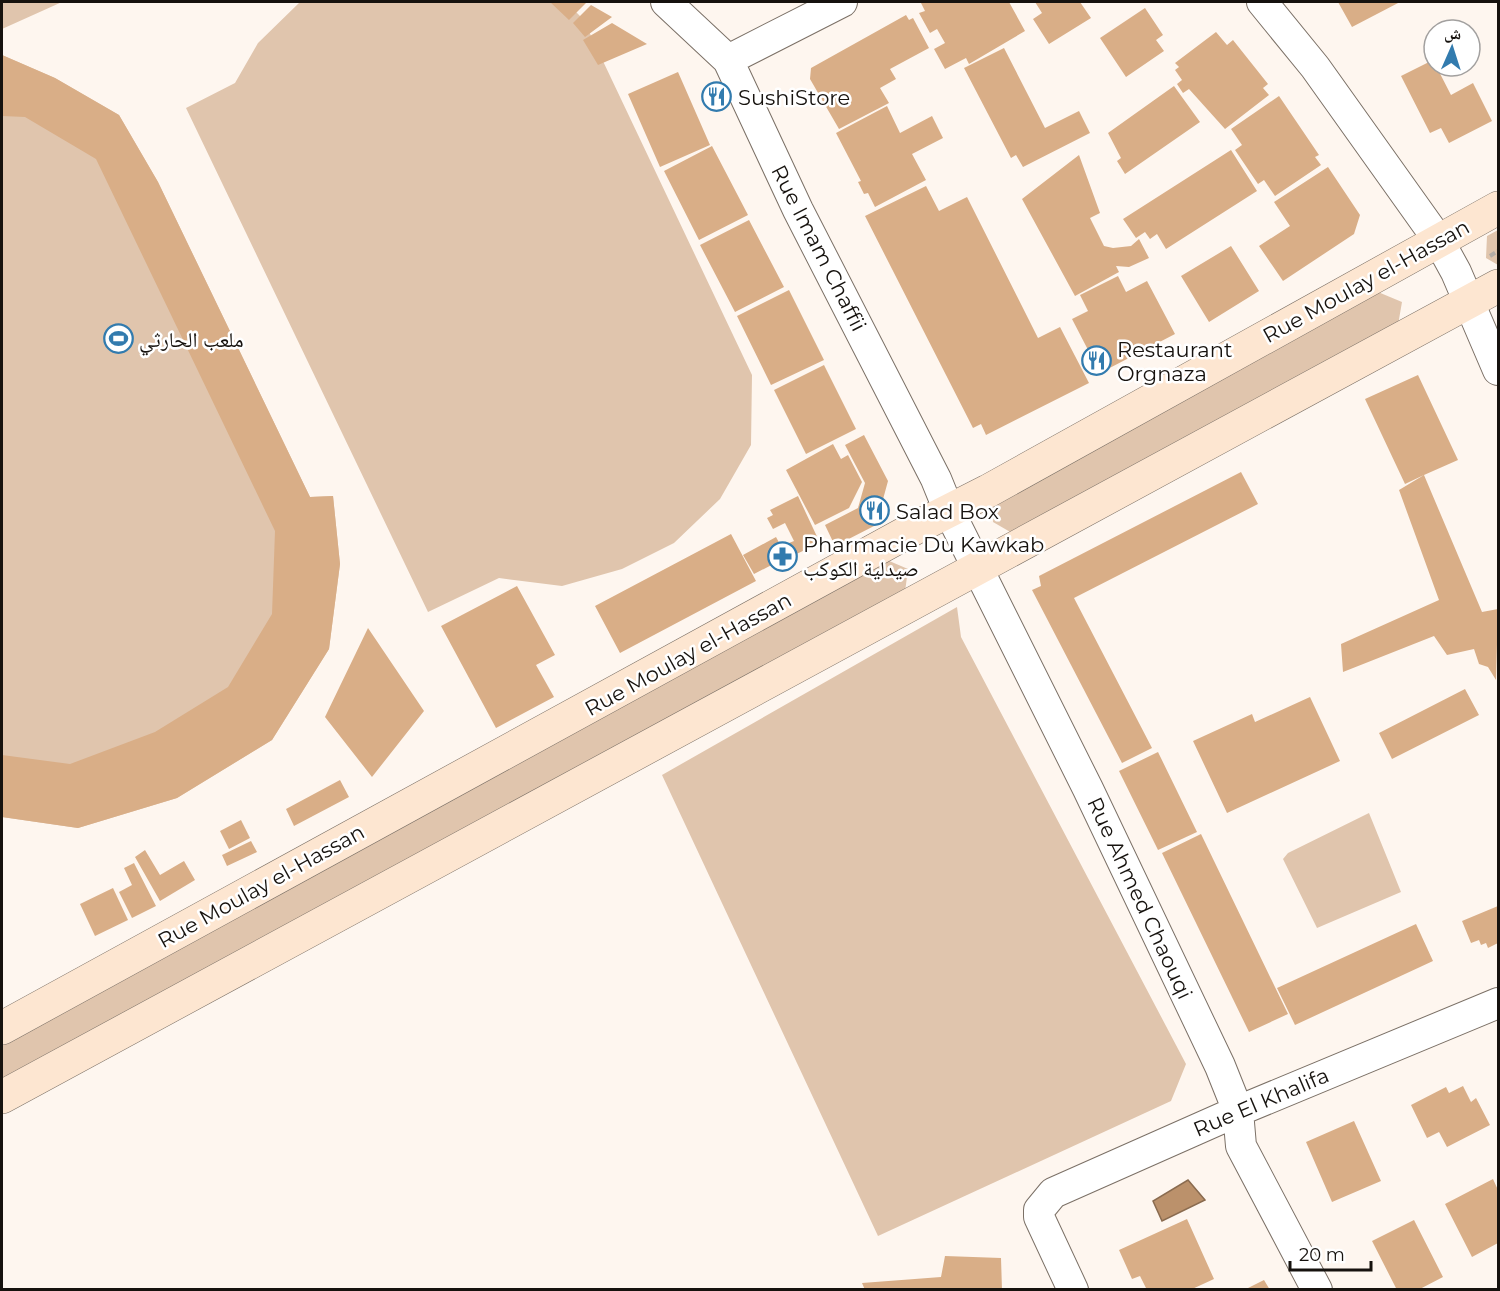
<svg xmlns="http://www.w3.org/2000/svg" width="1500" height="1291" font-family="Montserrat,'Noto Naskh Arabic',sans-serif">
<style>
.green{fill:#e0c5ad}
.water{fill:#bb916b;stroke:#8a6b4f;stroke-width:1.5}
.building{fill:#d9ae87}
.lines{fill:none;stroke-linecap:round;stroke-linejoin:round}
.street-casing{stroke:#7b7066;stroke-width:32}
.secondary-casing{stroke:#7b7066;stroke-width:34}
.path{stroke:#b4ada7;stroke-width:4;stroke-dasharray:6 3;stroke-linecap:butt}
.street{stroke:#fff;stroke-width:30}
.secondary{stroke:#fde6d1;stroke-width:33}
.labels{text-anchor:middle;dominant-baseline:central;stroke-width:5;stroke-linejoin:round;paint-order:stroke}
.poi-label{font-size:21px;fill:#16120e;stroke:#fff;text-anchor:start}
.street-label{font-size:21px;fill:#16120e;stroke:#fff}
</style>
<rect width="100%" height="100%" fill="#fef6ef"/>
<path class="green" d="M2 2H62L2 29Z
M300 2H566L583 19 752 375 751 445 720 499 674 543 622 569 562 586 499 578 428 612 186 108 235 83 258 43Z
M2 55 55 78 119 115 158 182 310 497 333 496 340 564 329 649 272 740 177 798 78 828 2 817Z
M1498 230V265L1486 258 1487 236Z
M1378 292 1402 302 1398 325 1012 533 993 522 995 503Z
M887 560 908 569 905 592 2 1085V1043Z
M957 607 961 637 1186 1064 1171 1101 878 1236 662 775Z
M1369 813 1401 892 1317 928 1283 859 1288 853Z"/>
<path class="water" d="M1188 1180 1205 1200 1162 1221 1153 1201Z"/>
<path class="building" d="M550 2H587L569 20Z
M924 2H1009L1025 31 969 64 966 58 945 69 934 49 945 43 937 29 930 33 919 13 925 11 921 3Z
M1035 2H1080L1091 18 1049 44 1033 19 1042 13Z
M1338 2H1400L1352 27Z
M591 5 612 17 585 37 573 23Z
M1145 8 1163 35 1156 40 1164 51 1126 77 1100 38Z
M906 15 909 20 913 18 929 48 890 69 896 79 880 88 889 103 839 129 810 79 811 68Z
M612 23 647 44 598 65 583 40Z
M1216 32 1227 45 1233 40 1268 84 1263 88 1269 95 1225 129 1189 89 1183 93 1177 84 1182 80 1175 70 1179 67 1175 63Z
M1004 48 1045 128 1079 111 1090 133 1023 167 1016 155 1011 158 964 68Z
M2 55 55 78 119 115 158 182 310 497 333 496 340 564 329 649 272 740 177 798 78 828 2 817V755L70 764 155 732 228 687 272 614 275 531 96 159 25 117 2 116Z
M1433 60 1451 95 1473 83 1492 121 1449 143 1441 128 1430 133 1401 76Z
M678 72 710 145 660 167 628 94Z
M1174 86 1200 122 1125 174 1117 161 1121 158 1108 133Z
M1279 96 1319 155 1315 157 1321 165 1275 196 1264 180 1258 184 1235 150 1242 145 1231 129Z
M887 106 900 133 932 116 943 138 912 154 926 180 875 207 868 193 864 194 858 182 861 181 836 133Z
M712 146 748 215 699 240 664 171Z
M1231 150 1257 191 1166 249 1157 234 1150 239 1145 232 1136 238 1123 219Z
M1079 155 1100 213 1090 218 1104 246 1113 248 1131 246 1139 239 1149 258 1129 267 1116 266 1119 272 1075 296 1022 199Z
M1328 167 1360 215 1354 234 1283 281 1259 246 1290 226 1274 202Z
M926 186 939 211 967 197 1038 338 1060 327 1089 383 986 435 981 424 973 428 865 216Z
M749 220 784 287 735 312 700 245Z
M1231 246 1259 291 1209 322 1181 276Z
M1118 276 1126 292 1147 281 1175 334 1100 373 1072 319 1088 311 1080 295Z
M789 290 824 360 771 385 737 316Z
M824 365 856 429 806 454 774 390Z
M1418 375 1458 460 1424 475 1482 612 1498 609 1496 680 1488 667 1479 664 1474 649 1447 655 1434 636 1343 672 1341 644 1439 600 1399 490 1424 475 1405 484 1365 399Z
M864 435 888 481 876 525 835 546 825 525 858 508 865 483 845 445Z
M833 444 841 459 848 455 862 482 849 508 815 525 786 470Z
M1241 472 1258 504 1074 598 1152 748 1122 763 1032 590 1041 586 1039 576Z
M798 496 820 543 790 557 784 545 794 541 785 523 773 529 767 518 773 515 770 510Z
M731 534 756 581 620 653 595 606Z
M776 537 787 557 754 574 743 555Z
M517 586 555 655 536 665 554 697 496 728 441 626Z
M368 628 424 711 372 777 325 717Z
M1465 689 1479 715 1392 759 1379 733Z
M1310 697 1340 761 1227 813 1193 741 1252 714 1255 722Z
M1158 752 1197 832 1158 850 1119 771Z
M340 780 349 797 294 826 286 809Z
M241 820 250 838 229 849 220 831Z
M1201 834 1288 1014 1249 1032 1162 853Z
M251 841 257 852 227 866 222 855Z
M145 850 160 875 184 861 195 880 160 901 135 857Z
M134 863 156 906 132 918 119 892 132 885 124 868Z
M113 888 128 920 95 936 80 904Z
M1498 906V943L1488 948 1486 943 1481 945 1479 940 1471 943 1462 921Z
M1416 924 1433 961 1295 1025 1277 988Z
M1463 1086 1471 1102 1476 1098 1490 1125 1447 1147 1439 1132 1427 1138 1411 1105 1446 1087 1449 1093Z
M1354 1121 1381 1181 1332 1202 1306 1142Z
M1493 1179 1498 1190V1243L1472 1257 1445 1204Z
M1187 1219 1214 1279 1190 1290H1147L1140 1276 1132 1279 1119 1250Z
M1414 1220 1443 1277 1418 1290H1397L1372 1241Z
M945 1256 1001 1258 1002 1290H865L862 1283 941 1277Z
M1264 1280 1270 1290H1244Z"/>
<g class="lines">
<defs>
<path id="street" d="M666 2 728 60 798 210 936 479 949 511 1088 789 1220 1066 1238 1111 1241 1146 1317 1290
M1262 2 1315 67 1439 241 1456 272 1498 370
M728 60 842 2
M1073 1290 1039 1217V1210L1053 1193 1238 1111 1498 1003"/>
<path id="secondary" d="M2 1028 915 528 988 491 1498 208
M2 1097 1498 286"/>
</defs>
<use href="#street" class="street-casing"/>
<use href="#secondary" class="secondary-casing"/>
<path class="path" d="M1490 256 1498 251"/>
<use href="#street" class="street"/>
<use href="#secondary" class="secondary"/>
</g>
<defs>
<symbol id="restaurant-ring" viewBox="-11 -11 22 22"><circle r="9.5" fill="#fff" stroke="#327bae" stroke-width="1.5"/><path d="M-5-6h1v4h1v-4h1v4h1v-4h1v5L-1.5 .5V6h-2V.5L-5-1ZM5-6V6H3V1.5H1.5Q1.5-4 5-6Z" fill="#327bae"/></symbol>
<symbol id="stadium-ring" viewBox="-11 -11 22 22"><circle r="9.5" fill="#fff" stroke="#327bae" stroke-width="1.5"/><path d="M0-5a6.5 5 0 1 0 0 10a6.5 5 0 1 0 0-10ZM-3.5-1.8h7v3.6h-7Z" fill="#327bae"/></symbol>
<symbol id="pharmacy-ring" viewBox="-11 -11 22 22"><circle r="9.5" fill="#fff" stroke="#327bae" stroke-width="1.5"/><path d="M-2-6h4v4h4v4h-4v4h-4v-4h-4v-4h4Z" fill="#327bae"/></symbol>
</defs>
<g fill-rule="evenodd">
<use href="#restaurant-ring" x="700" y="80" width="33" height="33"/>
<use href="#stadium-ring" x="102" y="322" width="33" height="33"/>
<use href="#restaurant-ring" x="1080" y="344" width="33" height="33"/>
<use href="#restaurant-ring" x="858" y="494" width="33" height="33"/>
<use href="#pharmacy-ring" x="766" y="540" width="33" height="33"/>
</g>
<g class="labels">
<g class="poi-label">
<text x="738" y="97">SushiStore</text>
<text x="139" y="339">ملعب الحارثي</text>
<text x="1117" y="349">Restaurant<tspan x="1117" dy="24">Orgnaza</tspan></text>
<text x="896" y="511">Salad Box</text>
<text x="803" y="544">Pharmacie Du Kawkab<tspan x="803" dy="24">صيدلية الكوكب</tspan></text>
</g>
<g class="street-label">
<text transform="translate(819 248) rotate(63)">Rue Imam Chaffii</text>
<text transform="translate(1366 281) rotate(-29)">Rue Moulay el-Hassan</text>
<text transform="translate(688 654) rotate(-29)">Rue Moulay el-Hassan</text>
<text transform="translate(261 886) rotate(-29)">Rue Moulay el-Hassan</text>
<text transform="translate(1140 898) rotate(65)">Rue Ahmed Chaouqi</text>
<text transform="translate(1261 1102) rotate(-23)">Rue El Khalifa</text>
</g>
</g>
<rect width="1500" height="1291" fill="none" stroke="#16120e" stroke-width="6"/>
<g transform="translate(1452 48) rotate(3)"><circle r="28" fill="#ffffff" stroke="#a2a09f" stroke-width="1.5"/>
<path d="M0-4.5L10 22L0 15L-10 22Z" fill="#327bae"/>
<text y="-9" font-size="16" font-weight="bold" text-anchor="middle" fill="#16120e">ش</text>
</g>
<path d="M1290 1261v9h81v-9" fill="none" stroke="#16120e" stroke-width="3"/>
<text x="1299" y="1261" font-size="18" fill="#16120e" stroke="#ffffff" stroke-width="4.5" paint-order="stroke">20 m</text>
</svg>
